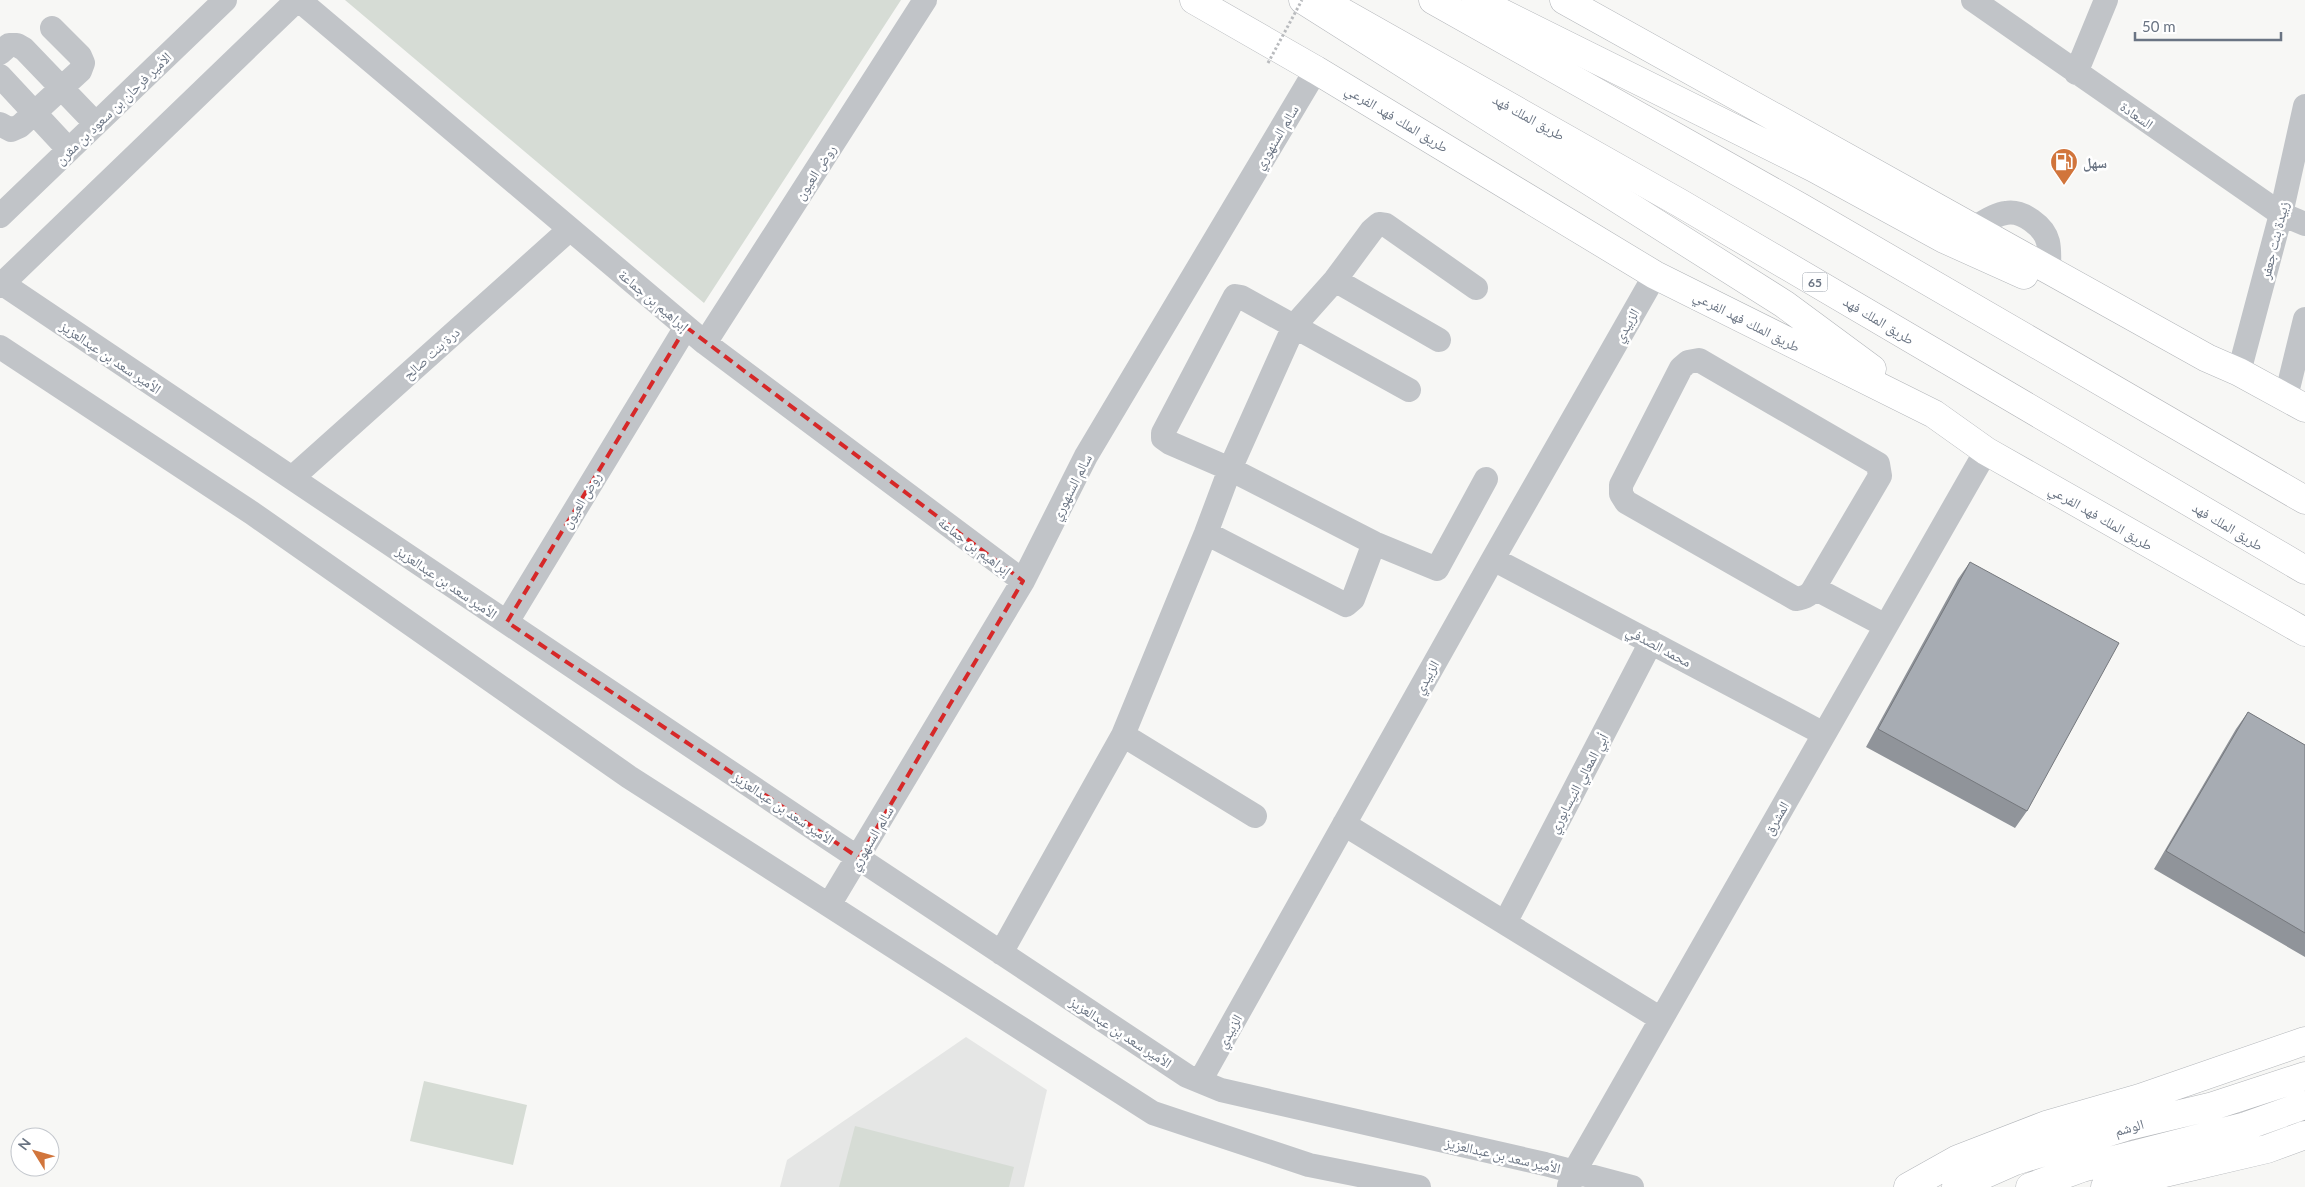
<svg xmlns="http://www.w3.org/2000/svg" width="2305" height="1187" font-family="Lato,'Noto Naskh Arabic',sans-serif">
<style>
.built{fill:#e5e6e5}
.green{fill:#d6dcd5}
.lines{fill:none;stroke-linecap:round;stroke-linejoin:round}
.major-casing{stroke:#b3b6ba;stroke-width:29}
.highway-casing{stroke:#b3b5b9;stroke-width:29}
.minor{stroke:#c1c4c8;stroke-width:24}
.major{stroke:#fff;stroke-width:28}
.highway{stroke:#fff;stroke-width:28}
.path-bridge{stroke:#b9bbbe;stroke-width:3;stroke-dasharray:2.5 2.5;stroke-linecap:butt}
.wall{fill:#90949a}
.building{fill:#a7acb3;stroke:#75787d}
.marked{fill:none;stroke:#d62828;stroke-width:4;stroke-dasharray:10 6;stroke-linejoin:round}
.labels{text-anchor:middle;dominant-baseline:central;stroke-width:5;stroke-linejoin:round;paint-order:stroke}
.shield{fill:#fff;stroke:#979ea8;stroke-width:1}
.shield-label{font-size:12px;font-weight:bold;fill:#6a7483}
.street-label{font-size:14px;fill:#6a7483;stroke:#fff}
.poi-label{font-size:14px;font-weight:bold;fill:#6a7483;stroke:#fff;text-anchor:start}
</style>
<rect width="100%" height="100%" fill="#f7f7f5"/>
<path class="built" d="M966 1037 1047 1090 1024 1187H780L787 1160Z"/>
<path class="green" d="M345 0H901L704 303Z
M424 1081 527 1105 513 1165 410 1141Z
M855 1126 1014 1167 1009 1187H839Z"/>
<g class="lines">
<defs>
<path id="major" d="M1194 0 1316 70 1655 275 1934 414 1986 451 2305 632
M1303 0 1784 304 1872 369
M1476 0 1814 168 1944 239 2024 275
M1564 0 2207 358 2239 372 2305 408
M1908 1187 1958 1159 2046 1125 2140 1098 2305 1041
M1956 1187 2015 1161 2125 1127 2213 1106 2305 1076
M2030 1187 2082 1168 2246 1126 2305 1105
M2105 1187 2267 1149 2305 1135"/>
<path id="highway" d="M1321 0 1680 203 2305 570
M1433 0 1800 207 2305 500"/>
</defs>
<use href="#major" class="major-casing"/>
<use href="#highway" class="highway-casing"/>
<path class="minor" d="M299 0 705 343 1023 581
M1973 0 2281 214 2305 224
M0 53 9 45H17L24 49 96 124
M2076 73 2106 0
M0 76 69 150
M0 124 11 130 20 126 80 71 83 63 80 56 52 28
M0 216 225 0
M1973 228C1983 223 1995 214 2006 213 2022 210 2044 226 2048 242 2050 251 2049 262 2049 270
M1335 280 1439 340
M0 282 828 838 1187 1076 1221 1090 1545 1164 1632 1187
M0 286 297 0
M705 343 925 0
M0 347 252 513 629 777 1153 1113 1309 1165 1419 1187
M2239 372 2281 214 2305 106
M1409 390 1241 297 1235 296 1163 433V438L1170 443 1230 469 1206 533 1346 605 1353 599 1374 543 1230 469 1294 326 1335 280 1372 230 1379 224 1386 225 1476 288
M2286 397 2305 319
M292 478 570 229
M1374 543 1437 569 1486 479
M1493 559 1824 734
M1814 588 1880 476 1878 464 1699 360 1688 362 1681 368 1621 485V494L1626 502 1796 599C1804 598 1810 596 1814 588L1886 626
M507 622 686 327
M1123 735 1255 816
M1344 824 1661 1019
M829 905 1023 581 1086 456 1316 70
M1505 923 1651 642
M1001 953 1123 735 1206 533
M1200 1081 1493 559 1655 275
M1569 1186 1574 1172 1986 451"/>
<use href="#major" class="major"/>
<use href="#highway" class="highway"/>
<path class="path-bridge" d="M1268 63 1302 0"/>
</g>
<path class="wall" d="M1970 562 2027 811 2015 828 1866 747 1958 579Z
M2248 712 2305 745V957L2154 869 2236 729Z"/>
<path class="building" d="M1970 562 2119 643 2027 811 1878 729Z
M2248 712 2305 745V933L2166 851Z"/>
<path class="marked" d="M686 327 1023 581 859 858 507 622Z"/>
<defs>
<symbol id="fuel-pin" viewBox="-11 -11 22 30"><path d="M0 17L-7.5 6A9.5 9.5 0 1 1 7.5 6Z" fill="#d1753c" stroke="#fff"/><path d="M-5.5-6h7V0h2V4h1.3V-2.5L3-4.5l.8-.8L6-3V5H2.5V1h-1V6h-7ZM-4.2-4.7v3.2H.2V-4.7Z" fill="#fff"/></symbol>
</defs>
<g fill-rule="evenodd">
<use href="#fuel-pin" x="2048" y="146" width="32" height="43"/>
</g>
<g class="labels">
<rect class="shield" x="1802.5" y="272.5" width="25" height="19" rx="4"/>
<g class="shield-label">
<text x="1815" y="282">65</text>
</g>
<g class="street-label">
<text transform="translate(113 108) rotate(-44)">الأمير فرحان بن سعود بن مقرن</text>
<text transform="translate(2137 115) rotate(35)">السعادة</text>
<text transform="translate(1529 117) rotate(29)">طريق الملك فهد</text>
<text transform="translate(1397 118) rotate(31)">طريق الملك فهد الفرعي</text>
<text transform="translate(1276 137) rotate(-59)">سالم السنهوري</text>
<text transform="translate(815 172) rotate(-57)">روض العيون</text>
<text transform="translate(2274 240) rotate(-76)">زبيدة بنت جعفر</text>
<text transform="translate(654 300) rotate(40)">إبراهيم بن جماعة</text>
<text transform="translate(1879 320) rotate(31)">طريق الملك فهد</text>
<text transform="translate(1747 321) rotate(27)">طريق الملك فهد الفرعي</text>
<text transform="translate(1626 325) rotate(-60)">الزبيدي</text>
<text transform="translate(431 353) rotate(-42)">درة بنت صالح</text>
<text transform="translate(111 357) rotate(34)">الأمير سعد بن عبدالعزيز</text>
<text transform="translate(1071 487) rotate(-63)">سالم السنهوري</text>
<text transform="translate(581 500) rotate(-59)">روض العيون</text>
<text transform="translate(2101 517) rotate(30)">طريق الملك فهد الفرعي</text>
<text transform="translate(2228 526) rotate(31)">طريق الملك فهد</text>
<text transform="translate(975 546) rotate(37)">إبراهيم بن جماعة</text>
<text transform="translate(447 582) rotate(34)">الأمير سعد بن عبدالعزيز</text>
<text transform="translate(1659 646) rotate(28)">محمد الصدفي</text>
<text transform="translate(1426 677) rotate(-61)">الزبيدي</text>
<text transform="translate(1578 783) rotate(-62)">أبي المعالي النيسابوري</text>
<text transform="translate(784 808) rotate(34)">الأمير سعد بن عبدالعزيز</text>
<text transform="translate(1776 818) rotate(-60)">المشرق</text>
<text transform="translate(871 838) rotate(-59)">سالم السنهوري</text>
<text transform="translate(1229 1031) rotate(-61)">الزبيدي</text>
<text transform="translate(1121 1032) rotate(33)">الأمير سعد بن عبدالعزيز</text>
<text transform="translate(2129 1127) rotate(-15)">الوشم</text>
<text transform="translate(1503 1155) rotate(13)">الأمير سعد بن عبدالعزيز</text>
</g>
<g class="poi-label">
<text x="2083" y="162">سهل</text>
</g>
</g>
<g transform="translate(35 1152) rotate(307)"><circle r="24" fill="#ffffff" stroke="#c3c7cd"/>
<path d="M0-4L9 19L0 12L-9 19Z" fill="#d1753c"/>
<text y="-8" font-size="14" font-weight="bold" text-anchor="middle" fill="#6a7483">N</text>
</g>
<path d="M2135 32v8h146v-8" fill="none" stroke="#6a7483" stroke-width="2.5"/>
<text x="2142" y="32" font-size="15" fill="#6a7483" stroke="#ffffff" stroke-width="4" paint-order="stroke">50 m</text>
</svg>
